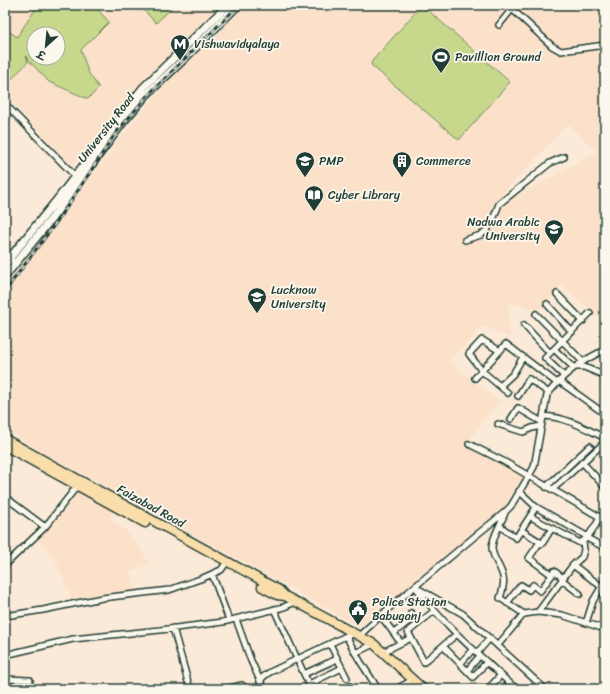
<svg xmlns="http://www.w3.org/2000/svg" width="610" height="694" font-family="Sriracha,'Playpen Sans Deva',sans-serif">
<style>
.built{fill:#fbe1ca;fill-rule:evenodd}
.green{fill:#c7d78b;stroke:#738a60;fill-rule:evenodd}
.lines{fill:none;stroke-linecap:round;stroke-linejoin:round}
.street-casing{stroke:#1f3d34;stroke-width:8}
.secondary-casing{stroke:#1f3d34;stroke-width:10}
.primary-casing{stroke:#1f3d34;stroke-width:11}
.street{stroke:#fbf7ec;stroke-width:5}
.secondary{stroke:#fbf7ec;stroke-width:7}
.primary{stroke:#f9deab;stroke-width:8}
.rail-casing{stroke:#1f3d34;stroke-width:3}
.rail{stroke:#fbf7ec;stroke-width:1.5;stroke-dasharray:4.5;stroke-linecap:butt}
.labels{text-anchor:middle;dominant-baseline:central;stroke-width:3.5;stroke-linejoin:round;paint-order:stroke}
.poi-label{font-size:12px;fill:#1f3d34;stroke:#fbf7ec;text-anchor:start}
.street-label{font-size:12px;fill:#1f3d34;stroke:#fbf7ec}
</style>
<rect width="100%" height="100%" fill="#fbead8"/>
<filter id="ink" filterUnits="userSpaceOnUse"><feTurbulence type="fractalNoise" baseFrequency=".025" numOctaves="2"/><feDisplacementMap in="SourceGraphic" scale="8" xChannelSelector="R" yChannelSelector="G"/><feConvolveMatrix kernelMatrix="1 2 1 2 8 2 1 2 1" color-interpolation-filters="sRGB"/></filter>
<g filter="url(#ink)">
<path class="built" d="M5 5H221L120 107 99 135 73 166 5 96ZM34 34H58V58H34Z
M247 5H605V316L599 317 561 285 539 310 508 303 510 338 484 326 449 361 500 402 485 417 466 444 525 476 510 503 360 627 231 555 63 464 5 430V285L61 217 124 133 162 88ZM568 124 597 152 499 206 501 195Z
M77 489 114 511 109 519 122 527 136 542 149 563 130 572 137 591 73 602 56 561 43 544 37 539Z"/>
<path class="green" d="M38 5H94L109 22 81 50 88 72 99 88 88 99 49 82 29 61 26 56 28 62 5 86V28L17 37ZM34 34H58V58H34Z
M139 5H175L156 23Z
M422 5 510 82 459 140 371 65 372 61Z"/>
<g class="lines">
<defs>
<path id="street" d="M499 25 512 9 552 46 561 51 605 45
M5 104 77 178
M465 240 481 235 487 230 494 217 499 204 550 163 564 157
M5 256 16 263
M557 294 583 321
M547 304 572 332
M536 314 582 361
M524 325 550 353
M554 349 573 367H584L601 374 605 370
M500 351 482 340 469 354 482 371 508 393
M564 376 545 358 590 313
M475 378 506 344 557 383
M559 381 605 414
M500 386 513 374 523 357
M518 396 529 379 549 393
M543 416C566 417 585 428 605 438
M511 419 518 408 542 422
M498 424 523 432 532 428 541 426
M469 444 503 461 605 520
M582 462 605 487
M546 487 590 446
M552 490 605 442
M519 491 536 507 588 537
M5 497 45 527
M505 513C501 524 492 537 492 548 493 560 501 566 503 577 505 584 502 592 500 598L524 614
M531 517 580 543 587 538 601 517
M500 526 516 538 536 507
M521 530 540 542 529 558 552 575 554 571 563 578
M587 538 605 548
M540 542 542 544 552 528
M5 565 45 527 78 485
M573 565 602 587
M212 574 229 620
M562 580 580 594
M415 587 463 614 545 689
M417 589C445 627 482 657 516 689
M507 603 521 585 529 590 533 585 540 591 552 575
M274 609 311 689
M434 611 408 632 424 662 457 634
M538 612 573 565 582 557 584 550 583 541
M5 616 43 610 102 598 169 590 203 578 221 570 227 562
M381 616 401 643
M236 619 251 661 264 689
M586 623 593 601 605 581
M173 628 190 689
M394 633 414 617 411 613
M346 636 360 661 378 689
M359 636 388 609 474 537 505 512 511 506 534 467 547 395C563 374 582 360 605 350
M330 644 347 678
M498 645 524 614 538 612 562 615 605 629
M443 646 473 677 487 662
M383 652 411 638
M355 653 374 644
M477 653 490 638
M5 655 73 639 160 630 223 622 284 607 295 602
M460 664 473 649
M467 671 477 659
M304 674 337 659
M5 679 30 680
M260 682 263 677 270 672 346 636 354 634
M309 684 342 668
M350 686 351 689
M226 689 242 685 247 689
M396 689 413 680
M488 689 501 675"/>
<path id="secondary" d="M5 264 57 200 125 111 143 88 228 5
M5 276 52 218 123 122 147 94 186 57 238 5"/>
<path id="primary" d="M5 439 279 590 285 596 374 644 423 689
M5 446 145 523
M262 587 277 595 285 596"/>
</defs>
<use href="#street" class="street-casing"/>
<use href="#secondary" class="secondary-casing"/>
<use href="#primary" class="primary-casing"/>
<use href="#street" class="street"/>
<use href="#secondary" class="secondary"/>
<use href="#primary" class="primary"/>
<defs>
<path id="rail" d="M5 291 61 216 115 134 147 96 239 5"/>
</defs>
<use href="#rail" class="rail-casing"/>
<use href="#rail" class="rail"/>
</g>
</g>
<defs>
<symbol id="metro-pin" viewBox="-11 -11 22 30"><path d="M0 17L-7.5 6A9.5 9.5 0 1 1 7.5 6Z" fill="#1f3d34" stroke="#fbf7ec"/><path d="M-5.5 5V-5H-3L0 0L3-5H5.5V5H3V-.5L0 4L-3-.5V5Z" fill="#fff"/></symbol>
<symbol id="stadium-pin" viewBox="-11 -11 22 30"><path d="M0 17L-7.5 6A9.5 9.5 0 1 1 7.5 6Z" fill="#1f3d34" stroke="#fbf7ec"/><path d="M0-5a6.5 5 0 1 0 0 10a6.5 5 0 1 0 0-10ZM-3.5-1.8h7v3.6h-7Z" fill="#fff"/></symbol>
<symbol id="university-pin" viewBox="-11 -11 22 30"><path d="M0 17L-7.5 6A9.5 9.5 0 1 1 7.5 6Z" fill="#1f3d34" stroke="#fbf7ec"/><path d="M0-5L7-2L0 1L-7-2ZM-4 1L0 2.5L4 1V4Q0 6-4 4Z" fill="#fff"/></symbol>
<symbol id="building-pin" viewBox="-11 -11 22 30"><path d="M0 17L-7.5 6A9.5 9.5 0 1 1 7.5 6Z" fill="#1f3d34" stroke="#fbf7ec"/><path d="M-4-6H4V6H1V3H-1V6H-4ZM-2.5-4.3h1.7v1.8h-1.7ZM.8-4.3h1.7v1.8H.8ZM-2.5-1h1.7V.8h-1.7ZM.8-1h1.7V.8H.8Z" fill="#fff"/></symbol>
<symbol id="library-pin" viewBox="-11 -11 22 30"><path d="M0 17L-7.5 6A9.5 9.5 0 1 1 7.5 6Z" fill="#1f3d34" stroke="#fbf7ec"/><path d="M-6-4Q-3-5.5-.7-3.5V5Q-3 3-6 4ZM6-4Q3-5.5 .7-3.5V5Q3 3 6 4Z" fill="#fff"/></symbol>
<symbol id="civic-pin" viewBox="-11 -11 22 30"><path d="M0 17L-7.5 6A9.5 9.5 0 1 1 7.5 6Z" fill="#1f3d34" stroke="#fbf7ec"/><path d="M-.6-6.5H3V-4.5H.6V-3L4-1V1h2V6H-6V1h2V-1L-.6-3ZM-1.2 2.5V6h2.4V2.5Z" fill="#fff"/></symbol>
</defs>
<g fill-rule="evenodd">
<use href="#metro-pin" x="169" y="33" width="22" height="30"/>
<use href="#stadium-pin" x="430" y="46" width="22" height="30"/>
<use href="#university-pin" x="294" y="150" width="22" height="30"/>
<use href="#building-pin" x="391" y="150" width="22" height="30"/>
<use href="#library-pin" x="303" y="184" width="22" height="30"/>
<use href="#university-pin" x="543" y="218" width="22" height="30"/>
<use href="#university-pin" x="246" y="286" width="22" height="30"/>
<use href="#civic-pin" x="347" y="598" width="22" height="30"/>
</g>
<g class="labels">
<g class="poi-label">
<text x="194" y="44">Vishwavidyalaya</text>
<text x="455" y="57">Pavillion Ground</text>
<text x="319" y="161">PMP</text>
<text x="416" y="161">Commerce</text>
<text x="328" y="195">Cyber Library</text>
<text x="540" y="222" text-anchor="end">Nadwa Arabic<tspan x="540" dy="14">University</tspan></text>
<text x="271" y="290">Lucknow<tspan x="271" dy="14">University</tspan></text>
<text x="372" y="602">Police Station<tspan x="372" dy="14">Babuganj</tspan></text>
</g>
<g class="street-label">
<text transform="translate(106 128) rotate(-52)">University Road</text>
<text transform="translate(151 506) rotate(29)">Faizabad Road</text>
</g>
</g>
<rect width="610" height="694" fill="none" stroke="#fbf7ec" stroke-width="20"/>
<rect x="10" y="10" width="590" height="674" fill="none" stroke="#1f3d34" stroke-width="1.5" filter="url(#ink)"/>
<g transform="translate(46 46) rotate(207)"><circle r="19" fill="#fbf7ec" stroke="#a3ada2"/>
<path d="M0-3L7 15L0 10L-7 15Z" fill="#1f3d34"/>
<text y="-6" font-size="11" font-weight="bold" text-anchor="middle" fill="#1f3d34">उ</text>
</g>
</svg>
